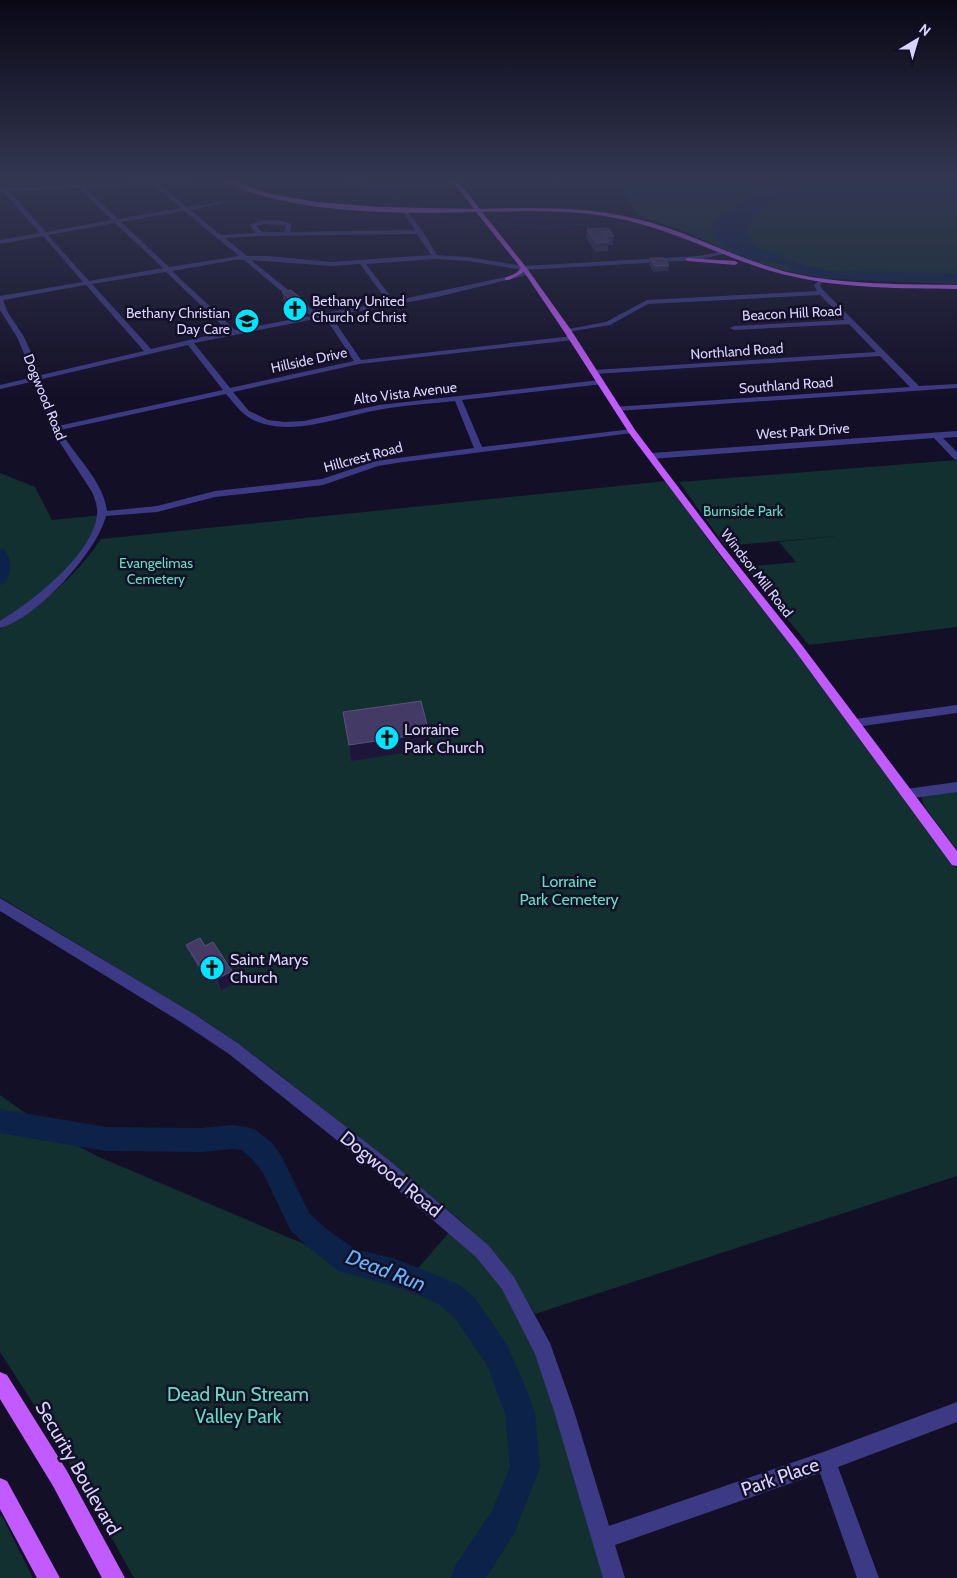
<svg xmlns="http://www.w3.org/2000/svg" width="957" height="1578" font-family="Cabin,sans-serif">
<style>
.green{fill:#12302f}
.water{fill:#0c2248}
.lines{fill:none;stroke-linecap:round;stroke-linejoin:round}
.stream{stroke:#0c2248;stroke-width:1}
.river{fill:#0c2248;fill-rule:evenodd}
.minor{fill:#3d3a85;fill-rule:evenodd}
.major{fill:#c25bff;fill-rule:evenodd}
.wall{fill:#312854}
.shaded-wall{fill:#1d163a}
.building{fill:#433a66;stroke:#5a527e}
.labels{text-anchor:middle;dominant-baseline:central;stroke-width:5;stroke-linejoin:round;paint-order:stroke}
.far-poi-label{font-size:14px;fill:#d9d4ff;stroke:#130f26;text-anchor:start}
.far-street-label{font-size:14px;fill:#d9d4ff;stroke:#130f26}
.far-park-label{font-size:14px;fill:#5fe0c0;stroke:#130f26}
.poi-label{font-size:16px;fill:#d9d4ff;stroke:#130f26;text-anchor:start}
.park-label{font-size:16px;fill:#5fe0c0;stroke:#130f26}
.near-street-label{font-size:19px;fill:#d9d4ff;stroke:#130f26}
.near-park-label{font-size:19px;fill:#5fe0c0;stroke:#130f26}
.near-water-label{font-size:21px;font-style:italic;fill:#62b6ff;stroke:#130f26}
</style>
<rect width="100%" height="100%" fill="#130f26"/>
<path class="green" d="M614 178H957V284L822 278 768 267 746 259 682 230 639 216Z
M957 460V627L809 645 744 567 796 562 779 542 836 536 725 546 679 482Z
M0 473 35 487 52 520 102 515 93 538 67 572 0 625Z
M667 481 714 548 793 646 957 869V1176L535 1314C513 1276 491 1249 460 1220L280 1075 239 1044 205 1021 0 897V629C40 606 75 578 101 539Z
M957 790V850L924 806 921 795Z
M0 1095 55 1134 99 1157 403 1286 450 1231C468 1247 486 1264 500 1283 525 1316 538 1360 550 1398 570 1458 587 1518 604 1578H134L58 1442 0 1352Z
M0 1514 4 1520 33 1578H0Z"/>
<path class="water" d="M808 178 755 214 747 231 751 243 759 249 775 253 805 266 833 271 957 273V282C905 280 835 284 786 270H796C783 263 765 262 752 260 738 259 713 242 712 227L718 218 725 213 787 178Z"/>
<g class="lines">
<path class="stream" d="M268 178 367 190 423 208
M437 214 448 222 455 223 486 222 548 228 566 225 639 223"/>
<path class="river" d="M0 549 5 550C12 560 12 573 5 583L0 585Z
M0 1109 106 1127 200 1128 233 1125 247 1127 256 1130 271 1142 281 1155 309 1213 325 1228 355 1249 393 1258 424 1270 460 1285 475 1298 507 1345 525 1386 535 1413 540 1467 515 1532 486 1578H451L455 1566 492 1511 510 1467 505 1413 495 1386 487 1365 455 1318 440 1305 421 1296 393 1286 339 1271 307 1246 291 1231 263 1173 253 1160 242 1150 233 1149 200 1152 106 1151 0 1133Z"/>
<path class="minor" d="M150 178H156L155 181 213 178 194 183 159 184 187 207 220 202V204L190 210 221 235 255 233 250 225C261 219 279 218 291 224L290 232 415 230 402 210 405 208 423 232 437 255 468 257 524 266 698 256 725 251 728 253 698 260 524 270 468 261 435 259 366 264 394 301 528 272 531 274 437 297 331 316 361 360 573 336 577 338 573 340 359 364 233 392 249 411 268 420 285 422 304 421 379 405 600 380 604 382 603 384 462 400 482 447 632 429 636 431 632 433 403 462 378 466 323 485 215 497 157 512 106 516C97 552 36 619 0 628V621C32 602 93 554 97 515 98 507 95 499 92 492L51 429 35 381 0 389V385L34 377 17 337 0 310V296L83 282 43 236 0 244V240L40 233 3 192 0 191V189L150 181ZM153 185 181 208 118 219 85 188ZM79 188 112 220 46 232 9 191ZM184 211 239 256 169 267 121 222ZM115 223 163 268 89 281 48 235ZM264 224 286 226 284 232H262L256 226ZM417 234 431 255 331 262 268 256H247L225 238 260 236ZM235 260H244L311 316 235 330 172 271ZM251 260 331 266 360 264 388 302 318 314ZM166 272 228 331 151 349 92 284ZM86 285 144 351 41 375 24 337 7 311 3 300ZM325 317 354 361 230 388 194 343ZM188 345 223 390 58 426 42 379ZM226 394C238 408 245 419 264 424 301 434 342 416 378 410 403 405 429 404 455 401L474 448 376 461 322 479 215 491 157 506 107 511C103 480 75 457 60 430Z
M304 178H324L379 184 457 182 460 184 457 186 379 188Z
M519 178 555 180 589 179 555 184Z
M822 278 825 280 820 285 822 289 919 386 957 384V388L617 411 613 409 614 407 910 387 880 356 594 374 590 372 594 370 876 352 849 324 734 330 730 328 734 326 845 320 820 295 648 304 610 325 567 332 563 330 606 322 647 300 817 291 814 285Z
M957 431V437L943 438 957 452V460L954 459 934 438 651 459 647 456 651 453Z
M957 705V713L855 727 849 723 855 719Z
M957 782V792L906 799 902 797 900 794 902 791 906 789Z
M0 898 194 1014 239 1044 390 1161 488 1245 514 1277 550 1343 574 1411 609 1526 826 1451 957 1402V1422L838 1467 879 1578H857L820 1473 615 1545 625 1578H603L554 1411 535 1354 502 1289 476 1257 378 1173 229 1054 184 1024 0 911Z"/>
<path class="major" d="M217 178H225L270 194 316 202 380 207 474 209 450 178H455L480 209C537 207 593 206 649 222 697 236 742 261 791 273 845 285 902 284 957 285V289C902 288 845 289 791 276 740 265 694 239 644 225 591 209 537 211 482 212L526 267 571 330 635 430 722 545 801 644 957 851V866L952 865 793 648 716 549 629 433 563 330 524 272 509 280H505V278L516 273 521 268 476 212C399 214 285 215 217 178Z
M686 258 735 261 738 263 735 265 688 261 686 260Z
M0 1372 7 1375 67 1471 125 1578H102L53 1486 0 1399Z
M0 1478 7 1481 60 1578H37L0 1509Z"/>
</g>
<path class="wall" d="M419 178H441V181H421Z
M587 229 614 236 613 245H608V251L595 252 586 238Z
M650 258 669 265 668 271 653 272 649 265Z
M291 290 305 313 295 315 284 305 282 292Z
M343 712 430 749 351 761Z
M186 945 205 946 235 983 221 990 213 978 206 981 191 956Z"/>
<path class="shaded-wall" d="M303 300 305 313 295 315 293 302Z
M429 733 430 749 351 761 349 745Z
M209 966 213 978 206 981 202 970Z
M232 971 235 983 221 990 217 979Z"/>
<path class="building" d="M608 228 614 236H605L609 242 596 243 587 229Z
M650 258H664L669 265 654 266Z
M291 290 303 300 293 302 282 292Z
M421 701 429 733 349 745 343 712Z
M200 938 205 946 213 942 232 971 217 979 209 966 202 970 186 945Z"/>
<linearGradient id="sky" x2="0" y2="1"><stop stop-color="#0a0815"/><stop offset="0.45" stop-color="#333752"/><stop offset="1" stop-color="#333752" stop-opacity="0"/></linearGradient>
<rect width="957" height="399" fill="url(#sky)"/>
<defs>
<symbol id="church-disc" viewBox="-11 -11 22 22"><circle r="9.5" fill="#00e5ff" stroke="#130f26"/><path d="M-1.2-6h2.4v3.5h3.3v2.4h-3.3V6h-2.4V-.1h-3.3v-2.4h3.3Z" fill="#111"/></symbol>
<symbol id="school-disc" viewBox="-11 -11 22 22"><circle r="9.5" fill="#00e5ff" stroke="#130f26"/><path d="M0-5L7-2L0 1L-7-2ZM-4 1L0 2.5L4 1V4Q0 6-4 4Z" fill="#111"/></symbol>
</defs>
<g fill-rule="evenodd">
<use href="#church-disc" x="281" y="295" width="28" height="28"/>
<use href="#school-disc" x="233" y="307" width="28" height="28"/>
<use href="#church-disc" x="373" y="724" width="28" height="28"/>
<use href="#church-disc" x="198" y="954" width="28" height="28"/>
</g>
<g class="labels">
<g class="far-poi-label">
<text x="312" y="301">Bethany United<tspan x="312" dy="16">Church of Christ</tspan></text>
<text x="230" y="313" text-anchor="end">Bethany Christian<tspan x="230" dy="16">Day Care</tspan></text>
</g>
<g class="far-street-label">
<text transform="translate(792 313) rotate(-3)">Beacon Hill Road</text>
<text transform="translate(737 351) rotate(-4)">Northland Road</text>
<text transform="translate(309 360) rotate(-12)">Hillside Drive</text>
<text transform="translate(786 385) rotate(-4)">Southland Road</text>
<text transform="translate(405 393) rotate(-7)">Alto Vista Avenue</text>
<text transform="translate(45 397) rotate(68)">Dogwood Road</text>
<text transform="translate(803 431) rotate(-4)">West Park Drive</text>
<text transform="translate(363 457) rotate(-15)">Hillcrest Road</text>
<text transform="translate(757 573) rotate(52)">Windsor Mill Road</text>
</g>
<g class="far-park-label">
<text x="743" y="511">Burnside Park</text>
<text x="156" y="563">Evangelimas<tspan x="156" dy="16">Cemetery</tspan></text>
</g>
<g class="poi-label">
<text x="404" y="729">Lorraine<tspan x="404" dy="18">Park Church</tspan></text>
<text x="230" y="959">Saint Marys<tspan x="230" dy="18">Church</tspan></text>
</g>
<g class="park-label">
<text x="569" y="881">Lorraine<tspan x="569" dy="18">Park Cemetery</tspan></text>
</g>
<g class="near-street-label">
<text transform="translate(391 1174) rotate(39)">Dogwood Road</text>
<text transform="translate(78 1468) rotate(60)">Security Boulevard</text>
<text transform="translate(780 1477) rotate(-19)">Park Place</text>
</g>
<g class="near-park-label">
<text x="238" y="1394">Dead Run Stream<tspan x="238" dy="22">Valley Park</tspan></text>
</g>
<g class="near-water-label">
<text transform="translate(386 1270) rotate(21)">Dead Run</text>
</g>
</g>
<g transform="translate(917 40) rotate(38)" stroke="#130f26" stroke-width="4" paint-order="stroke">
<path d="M0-4L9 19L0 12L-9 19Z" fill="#d9d4ff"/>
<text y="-8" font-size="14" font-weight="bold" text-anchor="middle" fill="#d9d4ff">N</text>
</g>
</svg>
